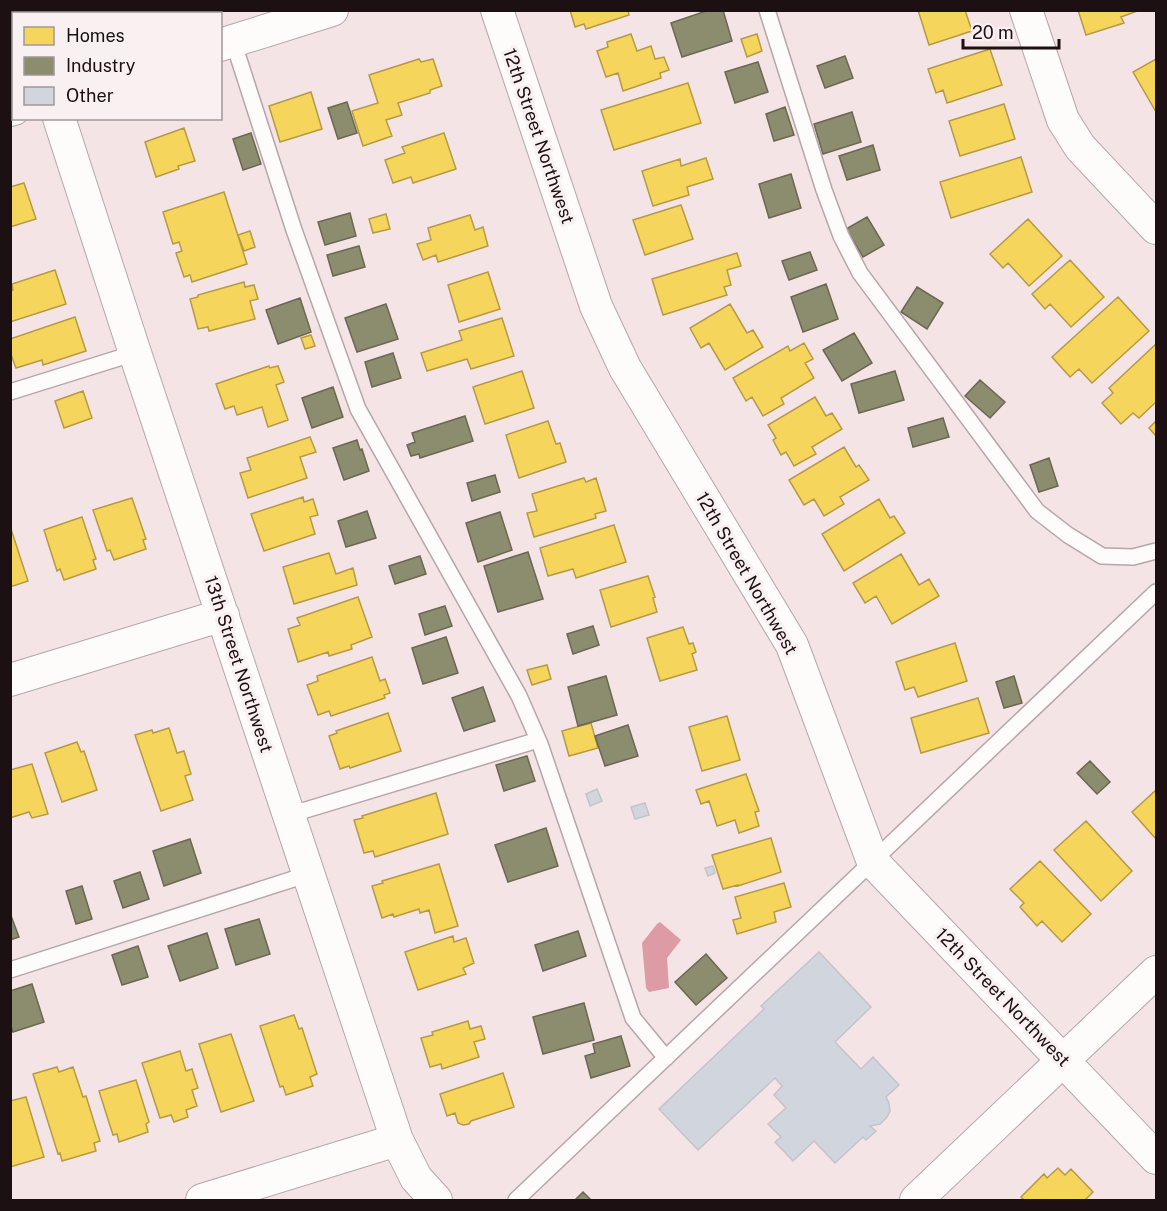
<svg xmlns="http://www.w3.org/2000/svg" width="1167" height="1211" font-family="'Public Sans',sans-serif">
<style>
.water{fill:#dc9ba5}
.homes{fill:#f6d55c;stroke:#b59a46;stroke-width:1.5}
.industry{fill:#8c8c6e;stroke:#6b6752;stroke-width:1.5}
.building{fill:#d1d5de;stroke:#c5c3c8;stroke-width:1.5}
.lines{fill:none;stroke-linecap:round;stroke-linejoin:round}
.lane-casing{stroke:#b5a7a8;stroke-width:18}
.street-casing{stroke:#b5a7a8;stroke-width:34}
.lane{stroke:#fefbfb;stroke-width:15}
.street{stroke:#fefbfb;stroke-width:32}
.labels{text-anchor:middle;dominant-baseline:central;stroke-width:6;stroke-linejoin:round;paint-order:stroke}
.street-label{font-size:18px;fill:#1d1012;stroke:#f9f1f1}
</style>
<rect width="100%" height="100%" fill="#f5e4e6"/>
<path class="water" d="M660 922 681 940 667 958 669 988 649 992 646 988 642 943 657 924Z"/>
<path class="homes" d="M570 10H628L629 15 586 29 584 24 575 27Z
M918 10H965L972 31 929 45Z
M1078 10H1140L1121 17 1124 23 1086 35Z
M631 34 637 51 651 46 655 59 664 57 669 70 660 73 661 78 623 91 618 73 606 77 597 51 608 47 607 42Z
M757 34 762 51 747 57 741 39Z
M990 49 1002 85 947 103 943 90 936 93 928 69Z
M419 59 421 62 433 59 442 86 430 90V93L398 103 402 115 386 120 392 136 363 146 352 111 378 103 369 75Z
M1156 59V112L1133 72Z
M688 83 701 123 614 150 601 110Z
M311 92 322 129 280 142 269 106Z
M1004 104 1015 139 960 156 949 121Z
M184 128 195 161 178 166 179 169 156 177 145 142Z
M444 133 456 169 413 183 411 177 393 183 385 160 405 153 402 147Z
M1021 157 1032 192 951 218 940 182Z
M706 158 713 179 687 187 689 195 653 206 642 171 680 159 681 166Z
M24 183 36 219 10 227V187Z
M224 192 247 264 192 282 190 275 184 277 176 253 182 251 179 242 173 244 163 212Z
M681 205 693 239 645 255 633 220Z
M386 214 390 229 373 233 369 219Z
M470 215 475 230 483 227 488 246 438 262 436 255 423 260 417 244 431 240 428 228Z
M1028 219 1062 256 1029 286 1008 263 1003 268 990 254Z
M250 231 255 247 244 251 238 235Z
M737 253 741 266 727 270 731 285 724 287 727 295 663 315 652 279Z
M1070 260 1104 297 1071 327 1050 304 1045 309 1032 294Z
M55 270 66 304 10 322V291L13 290 12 284Z
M488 272 500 309 459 322 448 285Z
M244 282 245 287 254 285 258 299 250 301 255 319 209 331 208 327 198 329 190 299 198 297V295Z
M1118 297 1149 331 1092 383 1079 369 1070 377 1052 357Z
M730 304 747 333 753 330 763 347 725 370 709 343 701 348 690 328Z
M75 317 86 351 43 365 42 360 16 368 10 352V339Z
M502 318 514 356 471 369 467 359 427 371 421 353 462 340 459 331Z
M311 335 315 346 305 349 301 338Z
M804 343 813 359 805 363 814 378 781 398 784 404 763 416 752 397 746 401 733 378 788 346 790 351Z
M1156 344V402L1139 418 1133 413 1121 424 1102 403 1113 393 1109 388Z
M269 366 270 368 278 366 284 382 276 385 288 420 268 427 262 407 237 415 234 406 225 409 216 384Z
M522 371 534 408 485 424 473 387Z
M83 391 92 418 64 428 55 401Z
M815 397 826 416 832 413 842 429 812 447 816 454 794 466 786 452 781 455 773 440 776 438 768 425Z
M548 421 556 444 560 443 566 462 519 478 506 435Z
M1156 421V436L1149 428Z
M310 437 316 452 300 457 307 478 248 498 240 473 251 470 247 458Z
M844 447 856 467 859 465 869 480 840 497 844 504 824 516 814 499 804 505 789 480Z
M584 478 586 482 596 478 606 511 595 514 596 518 534 537 527 513 537 511 532 494Z
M303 497 304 502 313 499 318 515 310 517 315 534 264 551 251 514Z
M132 498 146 539 143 540 146 549 114 560 110 550 107 551 93 510Z
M879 499 890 518 894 516 905 533 844 571 822 534Z
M82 517 96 559 93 560 96 569 64 580 60 569 57 571 44 530Z
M614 525 626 562 576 578 573 569 548 576 540 548Z
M10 526 28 581 10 587Z
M329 553 336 574 353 568 357 585 294 604 283 567Z
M901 554 919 585 929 579 939 596 892 624 876 596 865 603 853 583Z
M648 576 655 597 653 598 657 612 611 627 600 590Z
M358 597 372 637 351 645 352 649 329 656 328 652 298 662 288 629 300 625 297 618Z
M683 627 689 644 693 643 696 652 692 654 697 670 660 681 647 638Z
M955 643 967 681 918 697 914 687 905 690 896 662Z
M372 657 380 681 385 679 390 693 384 695 385 698 331 716 329 711 318 715 307 685 318 681 317 676Z
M547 665 551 679 532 685 527 670Z
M978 698 989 733 921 753 911 718Z
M388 713 401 751 350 768 349 766 340 769 329 736 337 733 336 731Z
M727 716 740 760 702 771 689 727Z
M591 723 598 748 569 756 562 731Z
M169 728 177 753 184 751 191 774 185 776 193 800 161 811 135 735 152 730 153 733Z
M77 742 81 752 84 751 97 790 62 802 45 753Z
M32 764 48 814 32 818 29 812 10 818V770Z
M746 774 759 811 755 812 759 826 739 833 735 820 717 826 709 801 701 804 696 790Z
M1156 790V839L1132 812Z
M436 793 448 834 375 857 373 851 364 853 354 820 363 818 362 816Z
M1086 821 1132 871 1101 901 1054 850Z
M771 838 781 872 738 886V885L723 889 712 855Z
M1040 861 1091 914 1062 942 1042 921 1037 926 1020 907 1024 903 1010 889Z
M439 864 458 926 435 933 429 910 420 913 419 909 394 917 393 914 382 918 372 886 383 883 382 881Z
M784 883 791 907 774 912 776 922 737 934 733 920 741 918 735 897Z
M453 936 454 942 466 938 474 963 463 968 466 974 418 990 405 952Z
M294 1015 299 1029 302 1028 317 1074 310 1077 313 1086 286 1095 283 1086 280 1087 260 1026Z
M468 1021 470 1029 481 1026 485 1039 474 1042 479 1057 442 1069 441 1064 430 1067 421 1038 433 1035 432 1032Z
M231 1034 254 1101 221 1112 199 1044Z
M180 1051 186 1071 192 1069 198 1088 192 1090 197 1106 186 1110 188 1117 174 1122 171 1115 160 1118 142 1063Z
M57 1067 59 1072 73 1067 83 1097 86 1096 100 1141 94 1143 96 1151 62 1161 60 1153 58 1154 33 1074Z
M503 1073 514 1107 471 1121 469 1124 463 1125 458 1123 455 1113 447 1116 440 1094Z
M136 1080 149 1122 146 1124 148 1132 119 1142 117 1134 113 1135 99 1091Z
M26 1097 44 1157 10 1167V1101Z
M1058 1168 1065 1175 1071 1169 1093 1192 1085 1200H1024L1021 1197 1044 1174 1047 1178Z"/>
<path class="industry" d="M709 10H723L732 41 682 57 671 23Z
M845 56 853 78 825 88 817 66Z
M758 62 768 92 735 103 725 72Z
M347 102 357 133 338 139 328 108Z
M785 107 794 135 774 141 766 114Z
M852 112 861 142 823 154 814 124Z
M251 133 261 164 243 170 233 139Z
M873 145 880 170 847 180 839 156Z
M791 174 801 208 769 218 759 184Z
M350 213 356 236 325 245 318 222Z
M867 217 884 245 863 257 846 229Z
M359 246 365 267 333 276 327 255Z
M810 252 817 270 789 280 782 261Z
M826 284 838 319 803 332 791 297Z
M917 287 943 303 927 329 901 312Z
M300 298 311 332 278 344 266 310Z
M386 304 398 339 357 352 345 318Z
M854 333 872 363 842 381 823 350Z
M393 353 401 378 372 387 365 362Z
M895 371 904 400 859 413 851 384Z
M980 380 1005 402 990 418 965 396Z
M333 387 343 417 312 428 302 398Z
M465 416 473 441 420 458 419 454 411 456 407 445 415 442 412 433Z
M943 418 949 437 913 447 908 428Z
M357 440 360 450 362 449 369 471 344 480 333 448Z
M1049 458 1058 486 1039 492 1030 465Z
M495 475 500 492 472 501 467 483Z
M367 511 376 538 346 547 338 521Z
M500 512 512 550 478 562 466 523Z
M528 552 543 599 498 612 484 566Z
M420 556 426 574 395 584 389 566Z
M445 606 452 626 425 635 419 614Z
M593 626 599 645 573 654 567 634Z
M446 637 458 673 423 684 412 648Z
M606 676 617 715 578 726 568 687Z
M1014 676 1022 703 1004 708 996 682Z
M483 687 495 721 464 731 452 698Z
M628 725 638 756 605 766 595 736Z
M527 756 535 781 504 791 496 765Z
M1090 761 1110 782 1097 794 1077 773Z
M546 828 558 866 508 882 495 845Z
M190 839 201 873 164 886 153 851Z
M140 872 149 899 123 908 114 881Z
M82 886 92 919 76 924 66 891Z
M10 913 19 937 10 940Z
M259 919 270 954 236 965 225 929Z
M578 931 586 956 543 971 535 945Z
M207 933 218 968 180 981 168 946Z
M138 946 148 977 122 985 112 955Z
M706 954 727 978 696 1005 675 982Z
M32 984 44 1022 13 1032 10 1023V991Z
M584 1003 594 1040 543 1054 533 1017Z
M621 1036 630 1066 591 1078 585 1056 595 1053 593 1044Z
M583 1192 591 1200H575Z"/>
<path class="building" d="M597 789 602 801 590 806 586 794Z
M645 803 649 815 635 819 631 807Z
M713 866 715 873 708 876 705 868Z
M819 952 871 1007 835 1042 861 1069 873 1057 899 1085 886 1097 889 1103 890 1111 887 1117 880 1124 870 1126 876 1131 866 1140 863 1137 835 1163 814 1141 793 1161 775 1142 781 1137 768 1124 786 1108 774 1095 782 1086 775 1078 698 1150 659 1109 764 1009 761 1006Z"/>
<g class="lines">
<defs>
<path id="lane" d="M767 10 824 190 841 236 860 273 1037 511 1068 535 1102 556 1133 557 1156 551
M233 41 294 230 358 409 519 696 540 744 633 1018 666 1058
M10 392 135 353
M289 815 538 740
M10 970 309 874
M516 1200 1156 592"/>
<path id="street" d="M24 10 25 14
M497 10 596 306 625 368 792 645 873 862 1156 1158
M1026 10 1063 120 1080 147 1156 228
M220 45 332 10
M10 110 14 109
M59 118 135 353 397 1140 416 1178 436 1200
M10 680 223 615
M202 1200 397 1140
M916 1200 1156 972"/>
</defs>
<use href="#lane" class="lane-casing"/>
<use href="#street" class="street-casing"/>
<use href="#lane" class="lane"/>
<use href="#street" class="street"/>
</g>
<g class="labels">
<g class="street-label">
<text transform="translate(539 136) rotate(71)">12th Street Northwest</text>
<text transform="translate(747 573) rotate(60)">12th Street Northwest</text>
<text transform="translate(239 664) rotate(72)">13th Street Northwest</text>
<text transform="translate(1003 997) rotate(46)">12th Street Northwest</text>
</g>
</g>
<rect width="1167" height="1211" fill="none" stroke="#1d1012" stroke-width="24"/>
<rect x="12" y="12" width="210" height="108" fill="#f9f1f1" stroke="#a19798" stroke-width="1.5"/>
<rect x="24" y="27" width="30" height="18" fill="#f6d55c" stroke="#a19798" stroke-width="1.5"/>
<text x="66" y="42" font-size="18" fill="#1d1012">Homes</text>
<rect x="24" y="57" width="30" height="18" fill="#8c8c6e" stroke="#a19798" stroke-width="1.5"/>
<text x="66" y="72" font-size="18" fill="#1d1012">Industry</text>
<rect x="24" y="87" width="30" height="18" fill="#d1d5de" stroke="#a19798" stroke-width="1.5"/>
<text x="66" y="102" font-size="18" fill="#1d1012">Other</text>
<path d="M963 39v9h96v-9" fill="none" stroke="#1d1012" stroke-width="3"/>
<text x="972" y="39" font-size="18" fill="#1d1012" stroke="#f9f1f1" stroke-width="4.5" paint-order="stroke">20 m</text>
</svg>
